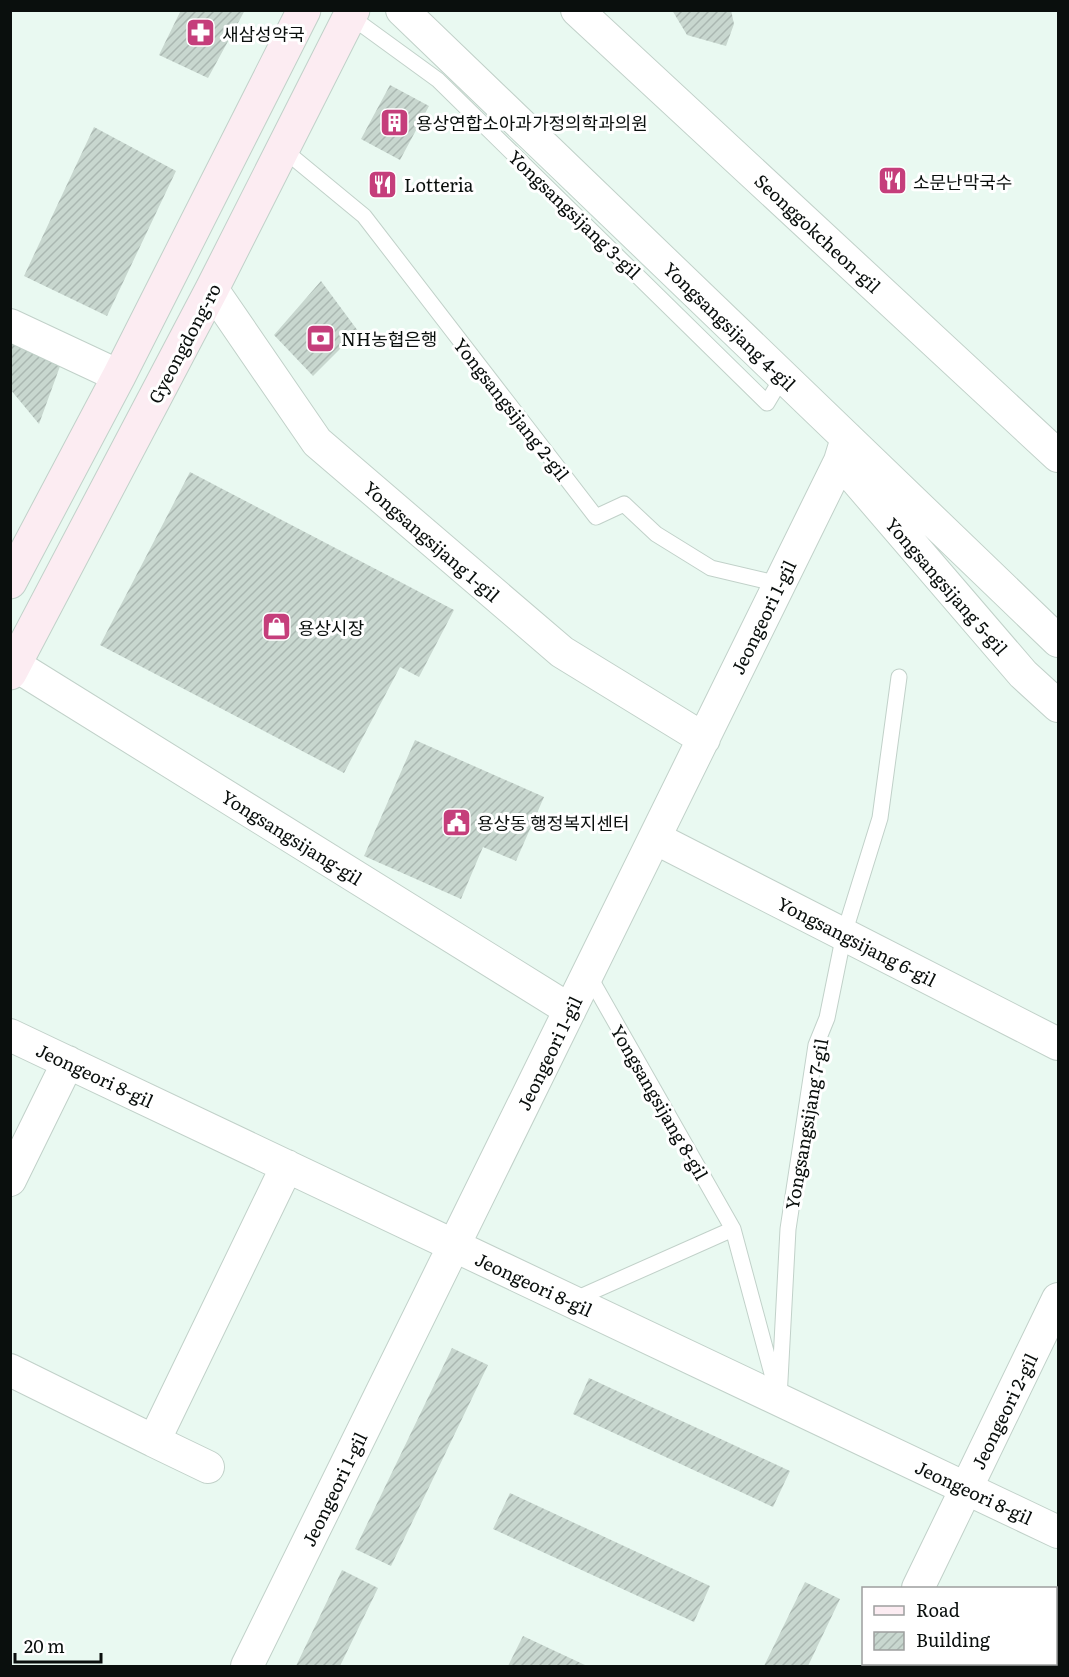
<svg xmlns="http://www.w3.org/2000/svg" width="1069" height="1677" font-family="Literata,'Noto Sans KR',serif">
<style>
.building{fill:url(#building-hatch)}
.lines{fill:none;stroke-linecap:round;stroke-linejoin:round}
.lane-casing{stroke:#c1d1c9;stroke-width:17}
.street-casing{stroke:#c1d1c9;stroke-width:34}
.secondary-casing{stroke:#c1d1c9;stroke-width:35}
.lane{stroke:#fff;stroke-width:15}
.street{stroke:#fff;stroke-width:32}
.secondary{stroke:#fcecf2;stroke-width:33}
.labels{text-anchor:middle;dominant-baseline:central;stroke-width:6;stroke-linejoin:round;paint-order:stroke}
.poi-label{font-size:18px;fill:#0a0f0d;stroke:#fff;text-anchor:start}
.street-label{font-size:18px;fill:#0a0f0d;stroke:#fff}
</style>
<defs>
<pattern id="building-hatch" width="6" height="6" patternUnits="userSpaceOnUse" patternTransform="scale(1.5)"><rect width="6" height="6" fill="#c8d7cf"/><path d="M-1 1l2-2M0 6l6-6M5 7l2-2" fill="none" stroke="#aab7b1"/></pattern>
</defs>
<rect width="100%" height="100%" fill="#e9f9f1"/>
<path class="building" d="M181 10H245L208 78 159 55Z
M672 10H731L734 24 726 46 687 35Z
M390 85 429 106 400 160 361 139Z
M94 127 176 171 107 316 24 276Z
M321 281 358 331 313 376 274 335Z
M17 332 63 358 39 424 10 389V349Z
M190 472 454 610 419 677 400 667 344 773 100 645Z
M415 740 544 797 516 861 483 847 461 899 364 856Z
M452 1348 488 1365 391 1566 355 1549Z
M589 1378 790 1471 773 1507 573 1414Z
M510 1493 710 1586 694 1622 493 1529Z
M342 1570 378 1588 340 1666H296Z
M805 1582 840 1599 808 1666H764Z
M523 1636 587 1666H508Z"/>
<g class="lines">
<defs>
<path id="lane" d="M350 16 438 80 767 403 783 376
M284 150 364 216 596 517 624 504 656 534 711 568 779 584
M588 974 733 1229 775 1385
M571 1301 733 1229
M779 1399 788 1229 816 1045 827 1018 844 934 880 818 899 677"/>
<path id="street" d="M402 10 1058 641
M577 10 1058 456
M212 289 317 442 562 652 704 739
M10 325 119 376
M840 461 1023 674 1058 706
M15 665 570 1010
M655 838 1058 1044
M10 1035 1058 1532
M10 1180 68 1062
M10 1370 154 1441 287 1166
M154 1441 208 1467
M918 1588 1058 1299
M247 1666 840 461 847 438
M880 1666 881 1664"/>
<path id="secondary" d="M10 582 119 376 304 10
M10 673 212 289 353 10"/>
</defs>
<use href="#lane" class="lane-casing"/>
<use href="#street" class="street-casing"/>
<use href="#secondary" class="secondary-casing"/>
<use href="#lane" class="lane"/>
<use href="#street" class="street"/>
<use href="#secondary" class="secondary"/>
</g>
<defs>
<symbol id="pharmacy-square" viewBox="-11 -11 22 22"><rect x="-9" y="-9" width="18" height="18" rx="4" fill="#c53e7b" stroke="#fff"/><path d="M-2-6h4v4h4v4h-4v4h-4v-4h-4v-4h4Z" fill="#fff"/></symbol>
<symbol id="building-square" viewBox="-11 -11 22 22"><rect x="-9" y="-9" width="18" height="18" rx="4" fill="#c53e7b" stroke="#fff"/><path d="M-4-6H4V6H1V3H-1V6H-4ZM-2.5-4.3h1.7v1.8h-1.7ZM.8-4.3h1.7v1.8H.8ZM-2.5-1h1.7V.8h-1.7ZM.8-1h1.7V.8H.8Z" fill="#fff"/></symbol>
<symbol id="restaurant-square" viewBox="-11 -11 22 22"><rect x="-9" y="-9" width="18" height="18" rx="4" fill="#c53e7b" stroke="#fff"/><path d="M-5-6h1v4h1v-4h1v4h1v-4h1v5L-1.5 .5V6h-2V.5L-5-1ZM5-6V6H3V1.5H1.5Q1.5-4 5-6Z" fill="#fff"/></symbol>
<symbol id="bank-square" viewBox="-11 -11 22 22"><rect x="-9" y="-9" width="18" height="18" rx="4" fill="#c53e7b" stroke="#fff"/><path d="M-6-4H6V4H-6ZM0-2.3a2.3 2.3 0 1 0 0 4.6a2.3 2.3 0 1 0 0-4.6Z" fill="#fff"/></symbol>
<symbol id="shop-square" viewBox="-11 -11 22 22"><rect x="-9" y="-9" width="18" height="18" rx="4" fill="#c53e7b" stroke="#fff"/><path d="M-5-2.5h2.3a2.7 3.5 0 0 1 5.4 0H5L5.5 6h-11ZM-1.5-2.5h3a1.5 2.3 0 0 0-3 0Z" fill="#fff"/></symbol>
<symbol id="civic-square" viewBox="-11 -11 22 22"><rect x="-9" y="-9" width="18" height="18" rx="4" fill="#c53e7b" stroke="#fff"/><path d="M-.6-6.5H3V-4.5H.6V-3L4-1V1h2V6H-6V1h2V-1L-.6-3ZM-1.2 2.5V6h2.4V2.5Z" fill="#fff"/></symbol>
</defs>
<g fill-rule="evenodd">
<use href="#pharmacy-square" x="184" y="16" width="33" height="33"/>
<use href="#building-square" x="378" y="106" width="33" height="33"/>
<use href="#restaurant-square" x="876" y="164" width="33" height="33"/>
<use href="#restaurant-square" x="366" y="168" width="33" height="33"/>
<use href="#bank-square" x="304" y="322" width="33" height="33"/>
<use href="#shop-square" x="260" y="610" width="33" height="33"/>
<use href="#civic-square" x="440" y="806" width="33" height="33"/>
</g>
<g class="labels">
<g class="poi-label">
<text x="222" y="33">새삼성약국</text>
<text x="416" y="122">용상연합소아과가정의학과의원</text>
<text x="913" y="181">소문난막국수</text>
<text x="404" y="184">Lotteria</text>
<text x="341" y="338">NH농협은행</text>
<text x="298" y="627">용상시장</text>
<text x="477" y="822">용상동 행정복지센터</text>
</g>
<g class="street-label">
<text transform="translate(575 214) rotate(44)">Yongsangsijang 3-gil</text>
<text transform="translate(818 233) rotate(43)">Seonggokcheon-gil</text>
<text transform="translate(730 326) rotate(44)">Yongsangsijang 4-gil</text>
<text transform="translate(184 343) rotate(-62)">Gyeongdong-ro</text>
<text transform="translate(512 409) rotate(52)">Yongsangsijang 2-gil</text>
<text transform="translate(432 541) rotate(41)">Yongsangsijang 1-gil</text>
<text transform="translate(947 586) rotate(49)">Yongsangsijang 5-gil</text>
<text transform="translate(763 617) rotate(-64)">Jeongeori 1-gil</text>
<text transform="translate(292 837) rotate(32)">Yongsangsijang-gil</text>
<text transform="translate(857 941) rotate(27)">Yongsangsijang 6-gil</text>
<text transform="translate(549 1053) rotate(-64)">Jeongeori 1-gil</text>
<text transform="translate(95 1075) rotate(25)">Jeongeori 8-gil</text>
<text transform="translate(660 1102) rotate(60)">Yongsangsijang 8-gil</text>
<text transform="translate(806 1124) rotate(-80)">Yongsangsijang 7-gil</text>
<text transform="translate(534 1284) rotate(25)">Jeongeori 8-gil</text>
<text transform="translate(1004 1411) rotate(-64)">Jeongeori 2-gil</text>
<text transform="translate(334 1489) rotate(-64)">Jeongeori 1-gil</text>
<text transform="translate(974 1492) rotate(25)">Jeongeori 8-gil</text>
</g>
</g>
<rect width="1069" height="1677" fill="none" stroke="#0a0f0d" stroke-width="24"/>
<rect x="862" y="1587" width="195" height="78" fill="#ffffff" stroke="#9d9f9e" stroke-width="1.5"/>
<rect x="874" y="1606" width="30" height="9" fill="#fcecf2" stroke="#9d9f9e" stroke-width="1.5"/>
<text x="916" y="1617" font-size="18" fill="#0a0f0d">Road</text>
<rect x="874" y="1632" width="30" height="18" fill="url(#building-hatch)" stroke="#9d9f9e" stroke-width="1.5"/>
<text x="916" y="1647" font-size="18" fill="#0a0f0d">Building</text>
<path d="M15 1653v9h86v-9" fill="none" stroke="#0a0f0d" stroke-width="3"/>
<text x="24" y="1653" font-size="18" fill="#0a0f0d" stroke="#ffffff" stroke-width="4.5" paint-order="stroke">20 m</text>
</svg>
